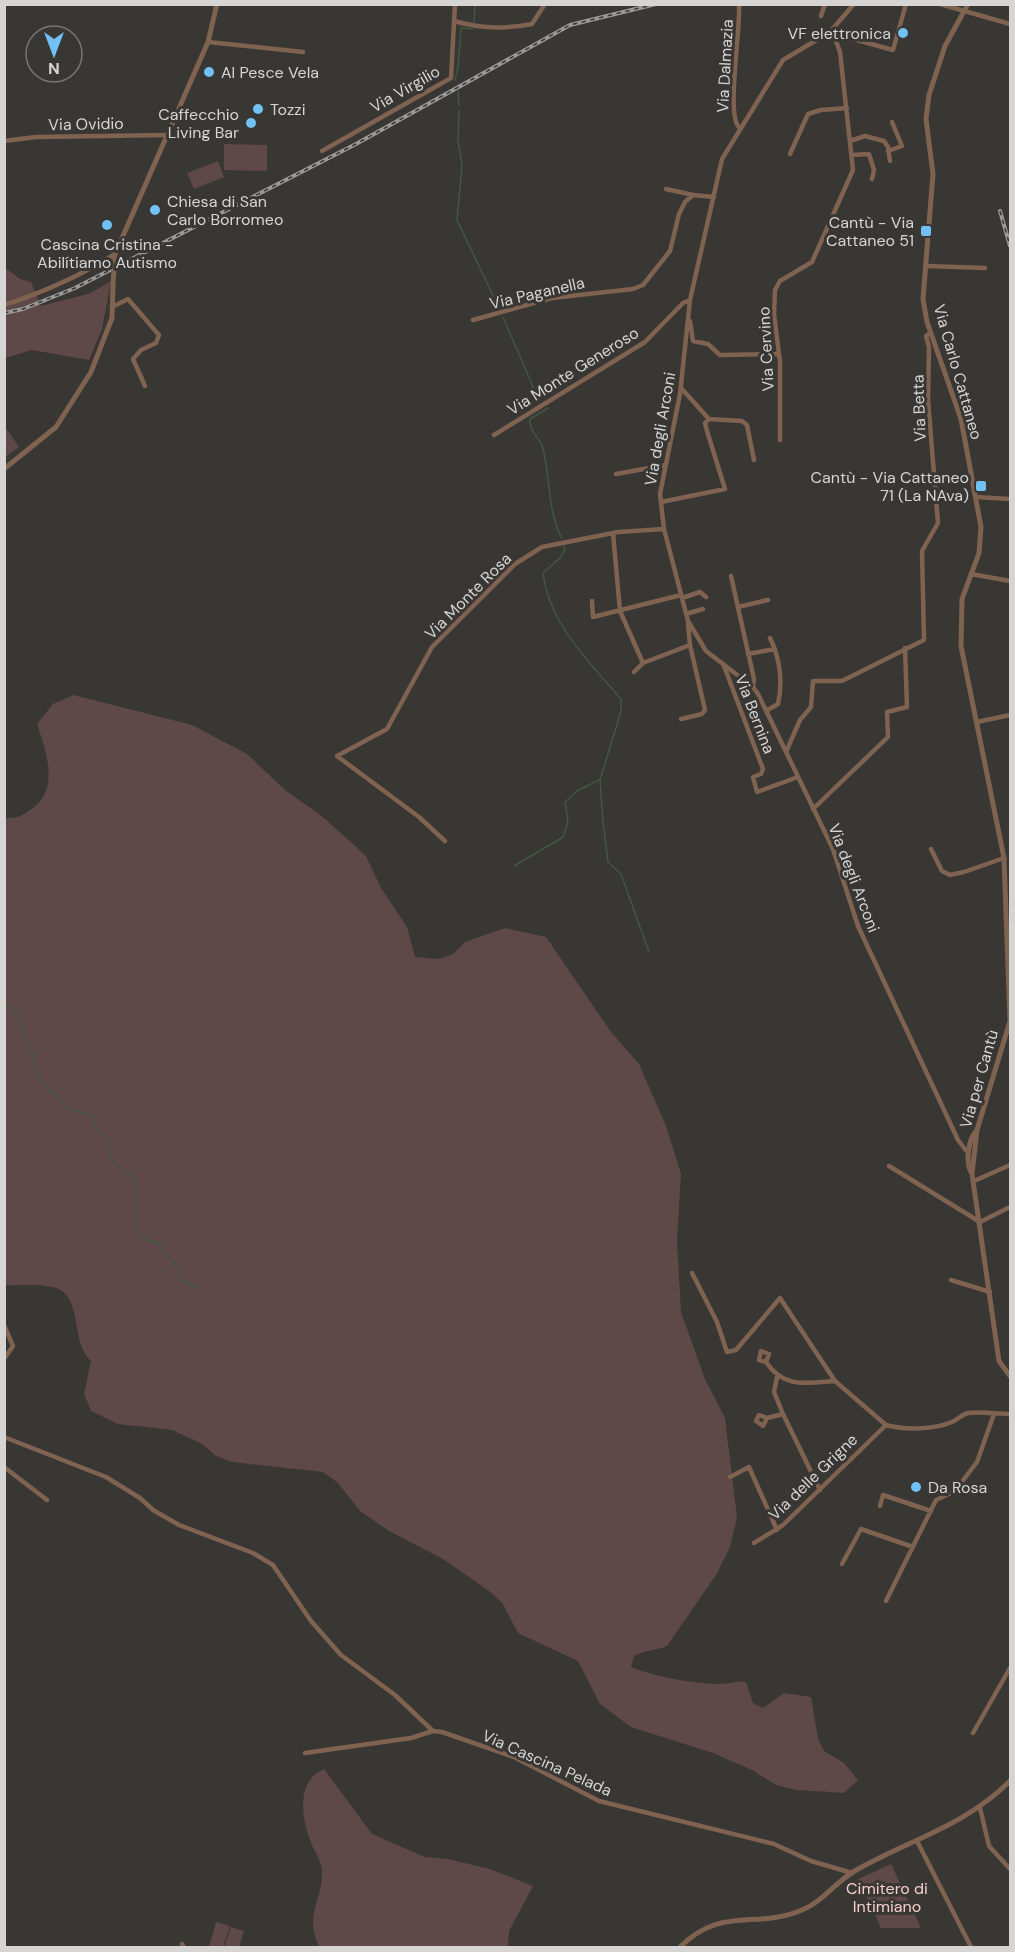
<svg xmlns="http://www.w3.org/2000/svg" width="1015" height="1952" font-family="'DM Sans',sans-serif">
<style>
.green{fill:#5f4848}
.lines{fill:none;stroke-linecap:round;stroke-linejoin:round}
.stream{stroke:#415741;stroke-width:1.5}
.minor{stroke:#806251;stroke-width:4.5}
.tertiary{stroke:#806251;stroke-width:5}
.rail-casing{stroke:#9a9997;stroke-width:4}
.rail{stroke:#383734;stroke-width:1.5;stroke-dasharray:4.5;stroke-linecap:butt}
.tertiary-bridge{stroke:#806251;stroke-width:5}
.poi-dot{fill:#71c1f5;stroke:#383734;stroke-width:2}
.labels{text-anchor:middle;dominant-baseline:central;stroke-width:6;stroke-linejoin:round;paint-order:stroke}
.poi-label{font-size:16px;fill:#d6d5d3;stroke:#383734;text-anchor:end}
.street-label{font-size:16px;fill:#d6d5d3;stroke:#383734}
.park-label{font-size:16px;fill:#f6cecd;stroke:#383734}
</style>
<rect width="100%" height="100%" fill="#383734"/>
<path class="green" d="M224 144 267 145V171L224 170Z
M218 161 224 177 194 189 187 173Z
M4 267 20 279 31 282 41 306 91 293 111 281 102 329 89 360 32 350 5 358Z
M4 425 19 447 5 457H4Z
M74 695 192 725 247 754 285 790 323 817 366 856 381 888 407 927 415 957 439 959 453 954 465 942 505 928 546 937 611 1032 639 1064 666 1126 681 1174 677 1241 681 1312 705 1379 725 1418 737 1517 730 1547 716 1575 667 1646C656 1651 645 1650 634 1656L631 1667C656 1677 687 1682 714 1684 725 1685 735 1681 746 1682L753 1703 763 1708 784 1693 811 1697 818 1739 824 1751 844 1763 858 1780 844 1793 797 1790 776 1785 752 1770 713 1753 631 1727 600 1704 578 1661 518 1633 502 1603 489 1591 443 1559 389 1531 360 1511 338 1483 323 1472 232 1462 216 1456 202 1444 172 1430 118 1424 91 1411 84 1394 91 1361C70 1342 83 1297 56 1288 40 1283 22 1286 5 1285V818C16 819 21 816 30 810 61 791 46 751 37 724L53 704Z
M324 1769 372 1834 425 1857 447 1859 490 1869 533 1886 509 1931 508 1947H319C317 1941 313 1932 313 1925 312 1905 326 1885 321 1865 319 1857 314 1850 311 1843 302 1820 295 1781 324 1769Z
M891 1864 921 1928H881L858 1879Z
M216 1922 230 1926 223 1947H209Z
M231 1927 244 1931 239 1947H224Z"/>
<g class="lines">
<path class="stream" d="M474 23 475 4
M455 80 458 68 461 28 473 29
M458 91 459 106
M459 111 458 140 462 165 457 220 498 306
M503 317 537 396
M548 408 530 419C529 433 541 438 543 449 550 475 548 515 562 538
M563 544 565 550 559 559 543 573C549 623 589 662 621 699V711L600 780 603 822 608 862 621 874 649 952
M514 866 563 837 568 822 565 802 577 791 599 780
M4 1002 22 1015 20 1025C30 1042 34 1053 35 1072L51 1093H56L64 1106 91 1116 98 1130 107 1138 110 1159 135 1179 134 1196 138 1218 135 1226 146 1240 160 1243 161 1252 173 1261 183 1281 196 1287"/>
<path class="minor" d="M854 4 830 32 783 60 722 159 690 300 680 394 660 494 664 529 688 621 706 651 753 687 758 694 833 849 858 926 958 1140 968 1153
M940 4 1010 24
M821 16 825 4
M454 21C482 29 504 29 532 24L545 4
M835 34 893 50 906 4
M208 42 303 52
M739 127C726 116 741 27 739 4
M4 141 36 137 168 135
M850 141 865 136 884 141 888 147 890 161
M322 151 451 78 455 4
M888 151 902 146 892 122
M790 154 808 114 821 110 847 108
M852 155 869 154 874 170 872 179
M666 189 693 195
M926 266 985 268
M4 305C44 292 80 276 115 254
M112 307 128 299 159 335 156 343 141 350 133 359 145 386
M473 320 552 298 633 289 643 285 670 251 679 214 685 202 693 195 714 197
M690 321 693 341 708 344 720 355 779 354
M681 388 709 419 742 421 747 425 754 460
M494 435 645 342 683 303 690 300
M780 440V362L774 314 775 290 780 281 812 262 853 170 840 52 832 30
M616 474 666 465
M976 497 1010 499
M661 502 725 489 707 431 705 423 709 419
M613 533 620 611 643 663 690 645
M971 574 1010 581
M731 576 754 679 753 687
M682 598 700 592 706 597
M592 601 593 617 681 595
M738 607 768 600
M686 614 703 609
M748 654 775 649
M724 666 763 769 761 774 753 777 757 792 798 777
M634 672 643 663
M766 711 778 704C783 682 780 658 770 638
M681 719 702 714 705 710 690 645 688 624
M977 722 1010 715
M786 752 800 720 811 707 813 681H842L924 640 922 551 938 523 928 400 929 347 926 336 930 333
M813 809 888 737 887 712 907 707 905 648
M445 841 419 817 337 756 387 729 432 647 515 564 542 547 618 532 664 529
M931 849 942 871 950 875 964 872 1004 858
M889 1166 980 1222 1010 1207
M974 1181 1010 1165
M692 1273 717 1322 727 1352 736 1350 780 1298 835 1381 886 1425C904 1430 933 1430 952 1422 958 1420 960 1415 968 1413 981 1411 997 1414 1010 1414
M951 1280 990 1292
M4 1325 13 1346 4 1359
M766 1362 759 1360 761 1351 769 1354 766 1362C784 1389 807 1383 835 1381
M783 1414 820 1490
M767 1418 763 1426 756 1421 759 1415 767 1418 783 1414 774 1392 777 1377
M4 1437 106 1477 140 1498 153 1510 179 1525 253 1553 273 1565 311 1621 341 1655 395 1695 433 1731 442 1732 514 1757 599 1801 774 1844 811 1861 852 1873
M4 1467 47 1500
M730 1477 749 1467 777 1530
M880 1506 883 1495 931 1511
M754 1543 783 1525 886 1425
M842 1564 861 1529 913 1547
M886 1601 936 1500 955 1491 977 1462 994 1414
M973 1733 1010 1668
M305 1753 411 1738 433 1731
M980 1808 989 1846 1010 1869
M917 1841 971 1947
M182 1944 184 1948"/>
<path class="tertiary" d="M968 4 945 46 929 95 926 119 933 174 923 299 927 322 961 419 981 527 979 553 962 599 961 646 1004 858 1010 1021 977 1130 972 1174 999 1361 1010 1376
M115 254 208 42 217 4
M4 469 56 427 91 372 112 318 113 284
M972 1174C965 1163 968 1139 977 1130
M679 1948C721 1905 755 1930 802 1910 822 1902 835 1883 853 1872 908 1840 964 1827 1010 1781"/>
<defs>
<path id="rail" d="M1000 211 1010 246
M4 313 23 309 75 288 356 144 570 25 656 4"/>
</defs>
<use href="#rail" class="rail-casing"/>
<use href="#rail" class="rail"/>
<path class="tertiary-bridge" d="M113 284 115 254"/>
</g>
<g class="poi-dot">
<circle cx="903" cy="33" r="6"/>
<circle cx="209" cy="72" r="6"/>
<circle cx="258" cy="109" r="6"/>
<circle cx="251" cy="123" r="6"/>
<circle cx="155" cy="210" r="6"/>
<circle cx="107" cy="225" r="6"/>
<rect x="920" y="225" width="12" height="12" rx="3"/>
<rect x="975" y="480" width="12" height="12" rx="3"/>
<circle cx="916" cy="1487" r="6"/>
</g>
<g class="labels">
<g class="poi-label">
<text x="891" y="33">VF elettronica</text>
<text x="221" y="72" text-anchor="start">Al Pesce Vela</text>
<text x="270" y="109" text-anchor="start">Tozzi</text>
<text x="239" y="114">Caffecchio<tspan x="239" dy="18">Living Bar</tspan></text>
<text x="167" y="201" text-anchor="start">Chiesa di San<tspan x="167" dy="18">Carlo Borromeo</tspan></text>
<text x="914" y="222">Cantù - Via<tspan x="914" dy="18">Cattaneo 51</tspan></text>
<text x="107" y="244" text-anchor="middle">Cascina Cristina -<tspan x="107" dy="18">Abilítiamo Autismo</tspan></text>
<text x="969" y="477">Cantù - Via Cattaneo<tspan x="969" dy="18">71 (La NAva)</tspan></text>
<text x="928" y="1487" text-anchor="start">Da Rosa</text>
</g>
<g class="street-label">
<text transform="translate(725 66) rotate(-87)">Via Dalmazia</text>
<text transform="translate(405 89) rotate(-30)">Via Virgilio</text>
<text transform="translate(86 124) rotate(-1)">Via Ovidio</text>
<text transform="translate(537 293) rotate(-13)">Via Paganella</text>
<text transform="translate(766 349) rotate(-93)">Via Cervino</text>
<text transform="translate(573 371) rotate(-32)">Via Monte Generoso</text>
<text transform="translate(958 372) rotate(74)">Via Carlo Cattaneo</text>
<text transform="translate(919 408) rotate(-92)">Via Betta</text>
<text transform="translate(660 429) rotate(-80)">Via degli Arconi</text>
<text transform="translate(468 596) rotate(-45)">Via Monte Rosa</text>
<text transform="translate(755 714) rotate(69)">Via Bernina</text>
<text transform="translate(854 878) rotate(69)">Via degli Arconi</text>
<text transform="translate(979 1079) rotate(-74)">Via per Cantù</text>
<text transform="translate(813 1477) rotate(-44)">Via delle Grigne</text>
<text transform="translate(547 1763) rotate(24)">Via Cascina Pelada</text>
</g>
<g class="park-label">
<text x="887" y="1888">Cimitero di<tspan x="887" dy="18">Intimiano</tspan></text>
</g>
</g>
<rect width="1015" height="1952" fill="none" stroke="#d6d5d3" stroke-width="12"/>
<g transform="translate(54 54) rotate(180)"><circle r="28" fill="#383734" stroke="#777674" stroke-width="1.5"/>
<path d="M0-4.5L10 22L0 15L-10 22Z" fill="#71c1f5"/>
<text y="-9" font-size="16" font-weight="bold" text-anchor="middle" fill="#d6d5d3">N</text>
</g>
</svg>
